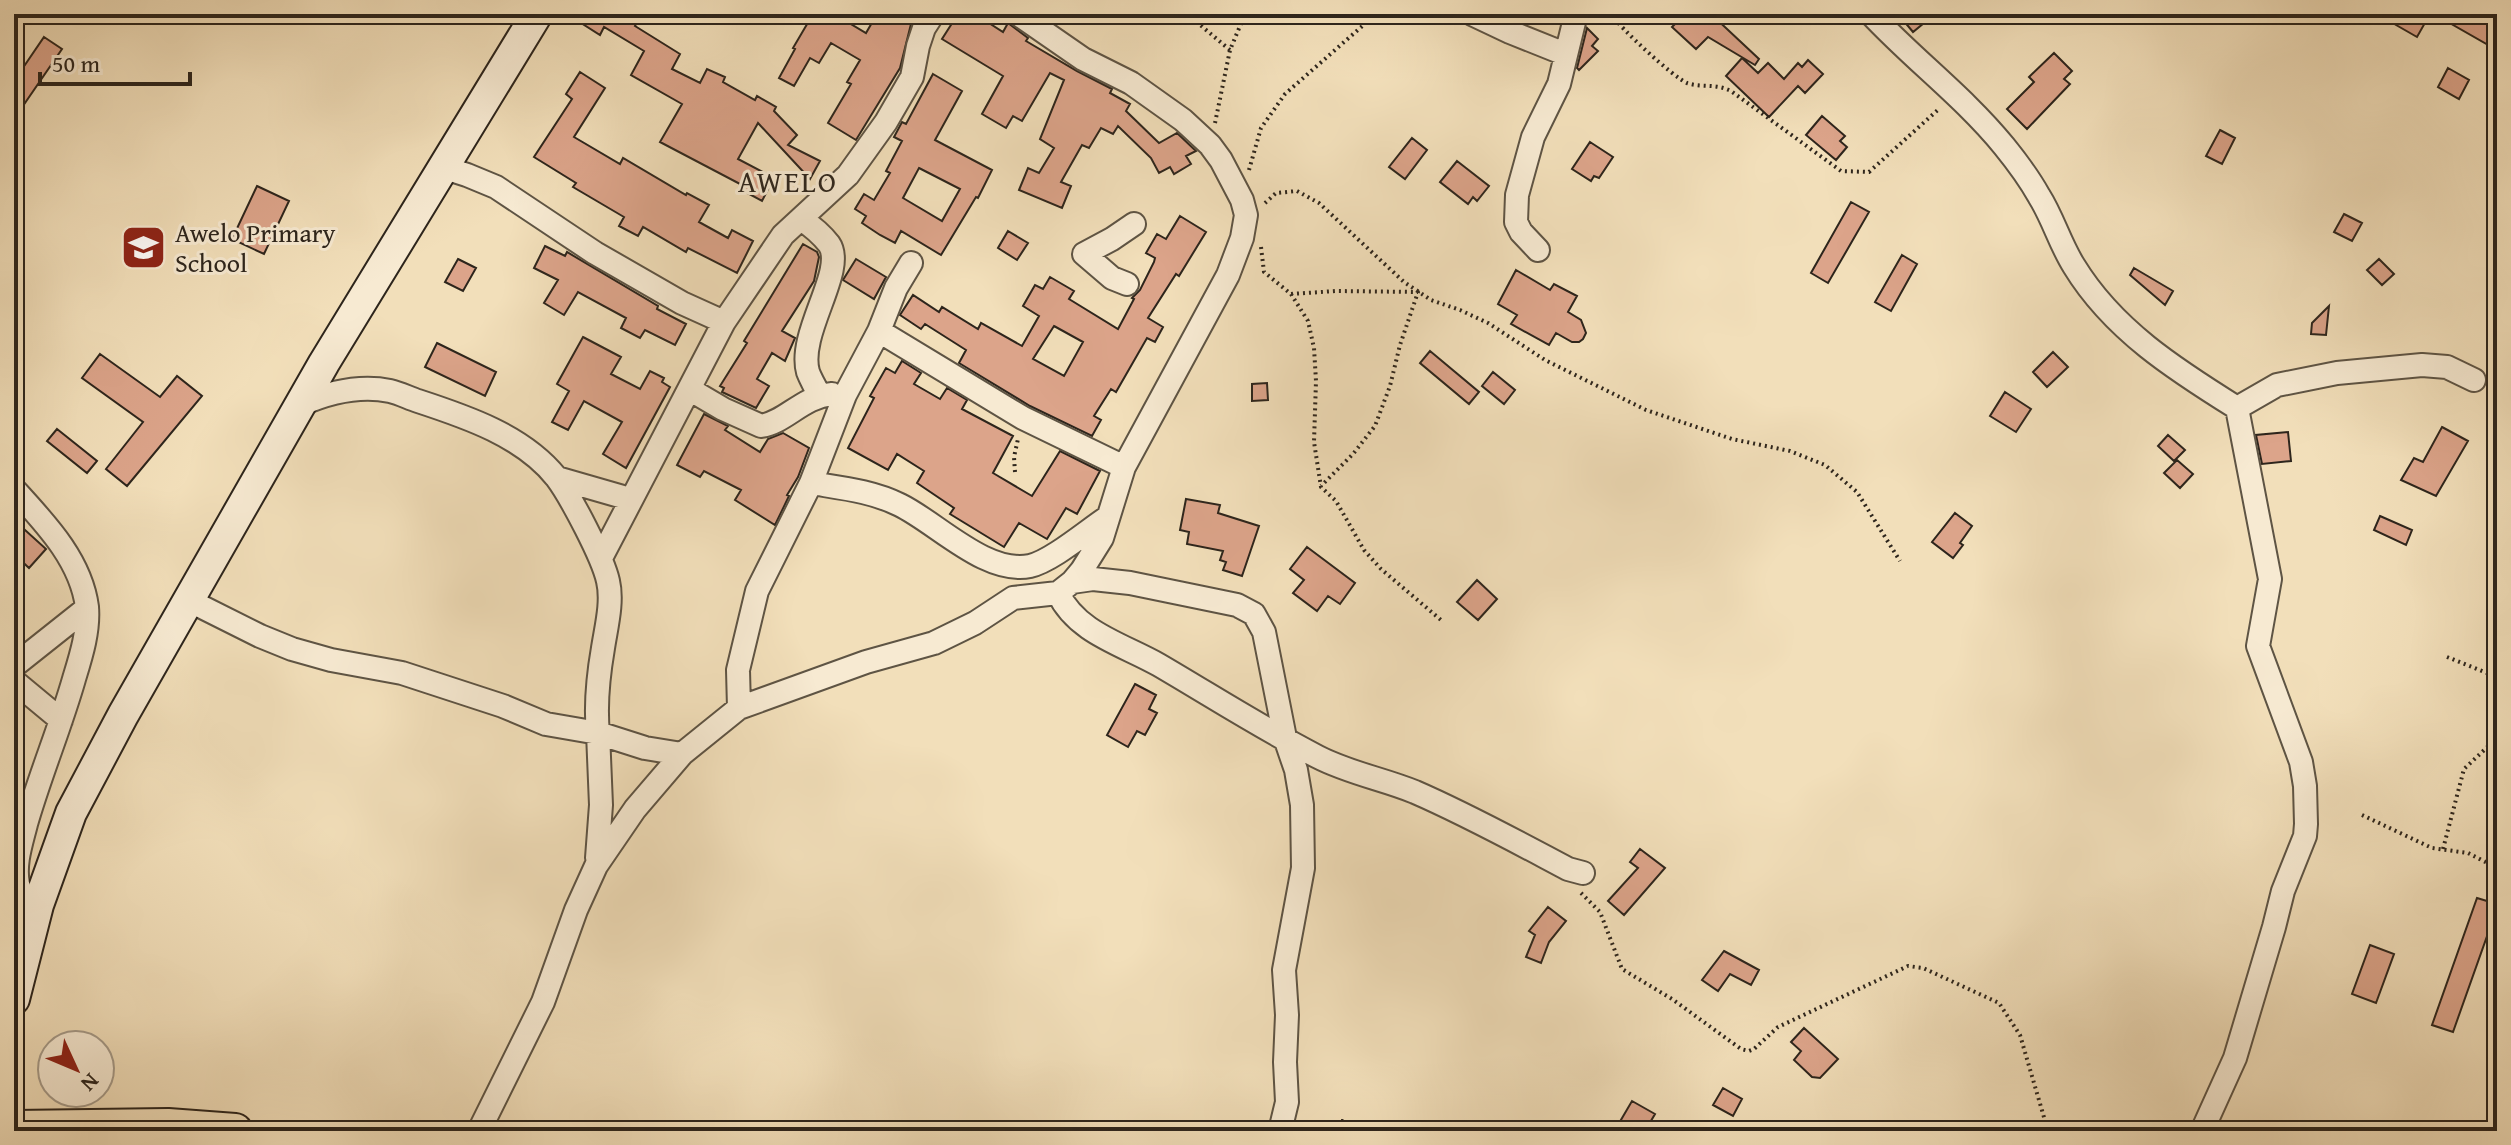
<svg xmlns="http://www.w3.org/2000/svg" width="2511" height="1145" font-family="'Gentium Book Plus',serif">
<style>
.building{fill:#dca48a;stroke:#2d251c;stroke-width:2;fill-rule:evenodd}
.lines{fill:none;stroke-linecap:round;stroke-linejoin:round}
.street-casing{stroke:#5e5444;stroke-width:26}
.secondary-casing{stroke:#2d251c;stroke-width:34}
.primary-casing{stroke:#2d251c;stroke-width:38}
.path{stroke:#2d251c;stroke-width:4;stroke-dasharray:2 4;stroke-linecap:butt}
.street{stroke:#f7ead2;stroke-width:22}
.secondary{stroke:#f7ead2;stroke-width:30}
.primary{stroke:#f2dfba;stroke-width:34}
.labels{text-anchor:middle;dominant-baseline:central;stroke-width:6;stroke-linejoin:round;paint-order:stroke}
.poi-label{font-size:26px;fill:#2d251c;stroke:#f7ead2;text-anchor:start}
.quarter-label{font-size:30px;letter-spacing:2px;fill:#2d251c;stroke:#f7ead2}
</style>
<rect width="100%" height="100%" fill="#f2dfba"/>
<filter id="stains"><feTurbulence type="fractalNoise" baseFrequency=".0025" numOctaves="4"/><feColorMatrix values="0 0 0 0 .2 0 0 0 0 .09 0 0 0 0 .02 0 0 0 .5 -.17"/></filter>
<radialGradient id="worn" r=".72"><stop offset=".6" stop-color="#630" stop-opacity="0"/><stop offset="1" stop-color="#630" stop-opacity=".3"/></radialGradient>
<path class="building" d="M567 14H642L635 26 680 54 672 69 700 83 707 69 725 77 723 82 755 100 757 96 776 107 774 111 797 135 788 145 820 161 810 179 758 123 738 159 774 178 762 201 740 189 742 185 660 142 682 104 631 75 644 51 604 27 600 35Z
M813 14H834L866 33 877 14H911L906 21 911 24 900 68 856 140 828 123 851 84 847 82 860 60 831 43 819 63 810 58 794 86 779 78 795 49 793 48Z
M958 14H975L1003 32 1008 23 1028 38 1026 41 1077 71 1112 89 1110 93 1130 104 1126 111 1159 143 1177 133 1196 151 1186 156 1191 164 1174 174 1170 167 1159 173 1151 158 1118 126 1113 134 1101 128 1089 148 1082 145 1061 182 1071 186 1062 208 1019 190 1028 168 1039 173 1054 148 1040 139 1064 80 1050 73 1022 121 1013 116 1006 128 982 114 1003 76 942 39Z
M1685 14H1711L1759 59 1755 65 1708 37 1696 49 1672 27Z
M1898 14H1935L1913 32Z
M2377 14H2430L2417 37Z
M2434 14H2472L2497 29V50Z
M1587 28 1598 39 1592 46 1598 51 1579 70 1577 68Z
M44 37 62 49 14 119V81Z
M2054 53 2072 71 2064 79 2070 84 2027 129 2007 109 2034 82 2029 77Z
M1742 58 1758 73 1768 63 1784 79 1798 63 1802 67 1808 60 1823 74 1805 93 1798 86 1769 117 1726 76Z
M2448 68 2469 80 2459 99 2438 87Z
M580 72 605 88 574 137 620 164 623 158 686 195 687 193 709 205 699 222 728 238 732 230 753 241 737 273 688 248 686 252 643 227 638 236 619 226 624 217 573 187 576 183 534 157 572 99 566 94Z
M933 74 962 91 935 140 992 170 978 198 976 197 941 255 901 231 895 243 880 235 862 223 866 216 855 209 864 194 874 200 890 173 886 171 902 141 894 137 902 122 906 124ZM919 168 960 189 942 221 903 198Z
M1822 116 1845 136 1840 141 1847 147 1836 160 1806 135Z
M2220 130 2235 138 2222 164 2206 156Z
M1412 138 1427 150 1405 179 1389 167Z
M1590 142 1613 157 1599 178 1594 176 1591 181 1572 169Z
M1457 161 1489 186 1477 201 1473 197 1468 204 1440 182Z
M257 186 289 201 264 254 232 239Z
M1851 202 1869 212 1828 283 1811 273Z
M2344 214 2362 223 2352 241 2334 232Z
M1180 216 1206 232 1179 276 1176 274 1148 318 1163 327 1155 342 1147 338 1116 392 1111 389 1094 416 1101 420 1092 436 1030 406 959 363 966 350 925 324 921 329 900 315 913 295 939 312 942 307 978 329 981 323 1022 346 1039 316 1023 306 1035 285 1043 289 1050 277 1074 291 1069 299 1118 329 1134 299 1132 298 1140 290 1154 262 1155 258 1146 253 1157 234 1166 239ZM1054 326 1083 342 1064 376 1033 359Z
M1008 231 1028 243 1017 260 998 248Z
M803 244 817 252 819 257 814 281 782 331 795 338 785 361 772 353 757 379 769 386 756 408 722 392 724 388 720 386 747 343 744 341Z
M545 246 565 256 567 252 658 306 657 309 686 324 675 345 645 330 640 338 621 328 626 318 578 292 564 315 544 303 558 280 534 268Z
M1902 255 1917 264 1891 311 1875 302Z
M458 259 476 268 463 291 445 282Z
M856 259 886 277 874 299 843 280Z
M2379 259 2394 274 2382 285 2367 270Z
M2134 268 2173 291 2165 305 2130 275Z
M1516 270 1550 290 1554 284 1577 296 1568 312 1581 320 1586 333 1583 339 1579 342H1572L1556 333 1549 345 1511 324 1517 315 1498 304Z
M2329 306 2326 335 2311 334 2312 323Z
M583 337 621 357 611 374 640 389 650 371 664 378 662 382 670 387 626 468 603 454 622 422 584 401 568 430 552 422 569 391 557 384Z
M437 343 496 372 485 396 425 367Z
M1430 351 1479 392 1469 404 1420 363Z
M2053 352 2068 367 2047 387 2033 372Z
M100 354 160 397 177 376 202 396 127 486 106 469 143 422 82 378Z
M902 361 921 373 914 384 940 399 947 388 967 400 962 409 1013 436 993 473 1032 496 1060 451 1100 471 1077 514 1066 508 1047 539 1019 523 1004 547 950 514 954 508 917 483 924 471 897 454 888 470 848 448 874 398 870 396 886 368 895 373Z
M1493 372 1515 390 1504 404 1482 386Z
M1267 383 1268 400 1252 401V384Z
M2005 392 2031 409 2016 432 1990 416Z
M704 414 728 426 725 430 760 452 768 439 783 433 809 448 798 477 787 495 789 496 775 525 735 500 741 490 704 471 700 477 677 465Z
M2442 427 2468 441 2436 496 2401 480 2414 458 2423 462Z
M57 429 97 461 87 473 47 441Z
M2288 432 2291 461 2262 464 2256 435Z
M2168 435 2185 450 2174 461 2158 446Z
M2177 460 2193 474 2180 488 2164 473Z
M1186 499 1220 505 1218 513 1259 526 1242 576 1223 570 1226 562 1220 560 1223 551 1187 544 1189 532 1180 530Z
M1955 513 1972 526 1960 543 1963 545 1953 558 1932 542Z
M2380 516 2412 530 2406 545 2374 530Z
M14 520 46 549 29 568 14 554Z
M1307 547 1355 583 1340 604 1328 596 1317 611 1293 593 1304 580 1290 569Z
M1477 580 1497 599 1478 620 1457 602Z
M1135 684 1156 695 1149 709 1157 713 1145 735 1137 731 1128 747 1107 735Z
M1640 849 1665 868 1624 915 1608 901 1638 868 1630 862Z
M2477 898 2497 904V908L2453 1032 2432 1025Z
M1548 907 1566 921 1549 942 1541 963 1526 957 1535 935 1529 931Z
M2370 945 2394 954 2376 1003 2352 994Z
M1724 951 1759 970 1751 985 1730 974 1718 991 1702 980Z
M1804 1028 1838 1059 1820 1078 1812 1077 1794 1060 1801 1051 1791 1042Z
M1723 1088 1742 1099 1733 1116 1713 1105Z
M1632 1101 1655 1114 1645 1131H1628L1618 1125Z"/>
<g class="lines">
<defs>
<path id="street" d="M1472 14 1510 32 1565 54
M1871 14C1914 60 1964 97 2004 146 2017 162 2029 178 2039 196 2053 218 2060 244 2074 266 2113 330 2176 370 2237 408
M442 167 467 175 496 187 595 253 682 303 724 322
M801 219C810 225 822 235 829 244 847 270 797 333 808 372 811 380 816 388 819 395
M1538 250 1521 232 1516 222 1517 195 1533 137 1559 84 1576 14
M1127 284 1112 278 1084 254 1112 239 1134 224
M879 331 1023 418 1124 467
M689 389 723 409 761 426C786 422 802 397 832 394
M300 405C327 393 360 385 390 391 399 393 409 398 418 401 467 417 523 436 556 477 571 497 603 558 608 581 613 602 606 628 603 648 598 677 595 704 598 733L645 748 682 754
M557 478 630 499
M811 483C841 488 872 491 900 505 937 523 986 575 1030 566 1052 561 1088 530 1108 517
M14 489C45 523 81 560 87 607 89 631 81 656 74 679 60 728 40 775 26 824 21 844 14 864 18 884 20 895 30 900 38 905
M601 558 724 322 783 235 848 175 886 122 912 77 918 46 924 28 933 14
M1072 582 1093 579 1130 583 1237 605 1254 614 1264 632 1285 738 1296 770 1302 805 1303 868 1284 970 1287 1015 1285 1062 1287 1102 1280 1131
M1058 593C1077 633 1122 644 1159 665 1212 696 1263 729 1318 757 1349 773 1383 779 1415 792 1468 815 1517 842 1568 869L1583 873
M188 600 260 636 292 649 331 660 402 673 503 706 546 724 598 733 601 805 597 858
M14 666 87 608
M14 681 61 720
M739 708 738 670 757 591 811 483 845 395 879 331 896 288 911 263
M479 1131 543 1002 576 910 596 866 635 809 682 754 739 708 866 662 934 643 975 623 1013 598 1058 593 1072 582 1082 570 1102 538 1124 467 1228 275 1242 238 1246 215 1242 200 1221 160 1210 145 1183 120 1131 83 1083 59 1018 14
M2202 1131 2235 1058 2274 927 2283 891 2305 836 2306 824 2305 786 2301 762 2258 646 2270 579 2237 408 2277 385 2337 373 2422 365 2447 367 2474 380"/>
<path id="secondary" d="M14 999 38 905 71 813 123 715 324 363 537 14"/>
<path id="primary" d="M14 1128 168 1126 235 1131"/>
</defs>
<use href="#street" class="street-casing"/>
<use href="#secondary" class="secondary-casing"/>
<use href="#primary" class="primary-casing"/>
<path class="path" d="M1187 14 1230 50
M1611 14C1620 28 1673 77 1687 83 1702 88 1715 83 1731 91L1841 171 1869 172 1940 108
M1215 123 1230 50 1245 14
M1249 170 1261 128 1285 94 1376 14
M1265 203 1276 193 1297 191 1319 203 1404 282 1431 300 1460 310 1488 323 1545 360 1646 410 1732 439 1790 451 1825 465 1857 492 1900 561
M1261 247 1264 272 1291 294 1308 321 1314 348 1316 381 1314 442 1321 487 1336 501 1364 550 1381 569 1441 620
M1291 294 1336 291 1418 292 1400 345 1390 386 1375 426 1353 454 1321 486
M1015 472 1014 457 1018 439
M2447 657 2497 677
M2362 815 2432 848 2468 853 2497 868
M2443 849 2464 769 2497 738
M1581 893 1600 912 1622 969 1672 999 1741 1049 1749 1051 1754 1049 1778 1027 1908 966 1923 968 1999 1003 2020 1035 2048 1131
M1300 1129 1342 1121 1376 1131"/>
<use href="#street" class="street"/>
<use href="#secondary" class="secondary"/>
<use href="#primary" class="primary"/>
</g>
<defs>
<symbol id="school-square" viewBox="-11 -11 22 22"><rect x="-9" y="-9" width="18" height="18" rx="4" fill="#8f2418" stroke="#f7ead2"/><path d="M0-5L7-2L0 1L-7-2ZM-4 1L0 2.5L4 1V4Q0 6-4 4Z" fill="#fff"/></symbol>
</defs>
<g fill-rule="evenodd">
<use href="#school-square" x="118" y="222" width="51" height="51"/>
</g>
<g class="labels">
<g class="poi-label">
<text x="175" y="232">Awelo Primary<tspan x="175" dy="30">School</tspan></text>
</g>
<g class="quarter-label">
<text x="788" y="181">AWELO</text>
</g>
</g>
<rect width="2511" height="1145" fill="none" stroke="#f2dfba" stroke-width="48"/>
<rect x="16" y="16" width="2479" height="1113" fill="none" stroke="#2d251c" stroke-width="4"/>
<rect x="24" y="24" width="2463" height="1097" fill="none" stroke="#2d251c" stroke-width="2"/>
<g transform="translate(76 1069) rotate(134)"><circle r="38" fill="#f7ead2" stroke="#a69b89" stroke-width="2"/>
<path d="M0-6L14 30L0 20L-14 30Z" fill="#8f2418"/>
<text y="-12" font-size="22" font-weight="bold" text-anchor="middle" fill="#2d251c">N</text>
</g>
<path d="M40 72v12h150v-12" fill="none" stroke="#2d251c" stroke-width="4"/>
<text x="52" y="72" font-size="24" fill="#2d251c" stroke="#f7ead2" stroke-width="6" paint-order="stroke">50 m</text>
<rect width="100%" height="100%" filter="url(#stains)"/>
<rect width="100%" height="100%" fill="url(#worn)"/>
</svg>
